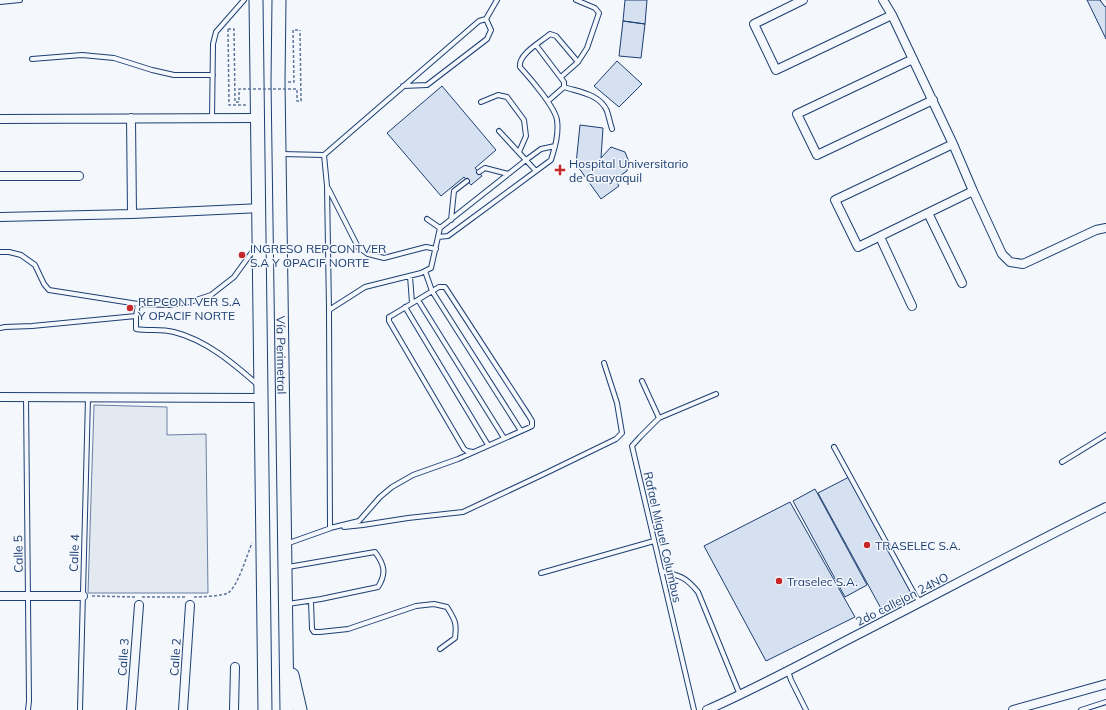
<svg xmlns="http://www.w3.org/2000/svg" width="1106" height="710" font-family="Mulish,sans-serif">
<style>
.green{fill:#e3e9f0;stroke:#687fa3}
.building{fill:#d5e0f0;stroke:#1d3f73}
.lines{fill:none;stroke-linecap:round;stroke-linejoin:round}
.service-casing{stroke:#1d3f73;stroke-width:6}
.minor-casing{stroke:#1d3f73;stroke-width:10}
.trunk-casing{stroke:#1d3f73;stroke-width:15}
.path{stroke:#5e769c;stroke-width:1.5;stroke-dasharray:3 2;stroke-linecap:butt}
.service{stroke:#f4f7fb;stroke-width:4}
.minor{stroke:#f4f7fb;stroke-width:8}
.trunk{stroke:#f4f7fb;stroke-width:13}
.path-bridge{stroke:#5e769c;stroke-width:1.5;stroke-dasharray:3 2;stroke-linecap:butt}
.poi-dot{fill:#c62828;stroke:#f4f7fb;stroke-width:1.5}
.labels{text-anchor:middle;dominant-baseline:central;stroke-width:3;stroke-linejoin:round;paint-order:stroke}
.poi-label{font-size:12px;fill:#1d3f73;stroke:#f4f7fb;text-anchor:start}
.street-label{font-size:12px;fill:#1d3f73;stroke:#f4f7fb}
</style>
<rect width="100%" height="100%" fill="#f4f7fb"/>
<path class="green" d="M94 405 167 407V435L206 434 208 593H88Z"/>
<path class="building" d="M625 0H647L645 24 623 21Z
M1087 0H1106V39Z
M623 21 645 24 641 58 619 56Z
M617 61 642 84 619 107 594 86Z
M442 86 496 150 475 168 482 176 471 185 464 177 441 196 387 133Z
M580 125 603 128 601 158 611 147 625 152 629 162 627 171 615 179 619 186 601 199 576 164Z
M851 476 916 597 884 614 818 493Z
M815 489 867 585 845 597 793 501Z
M790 502 855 617 766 661 704 546Z"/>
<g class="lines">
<defs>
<path id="service" d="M1103 0 1106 4
M0 2 20 0
M486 19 497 0
M536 45 564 82V87L548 101
M32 59 82 55 114 58 152 70 174 75H213
M561 77 578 62 587 48 599 13 595 8 576 0
M403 86 427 85 487 39 491 30 486 19
M564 87C579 92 600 94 607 111 609 117 610 123 612 129
M481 102 498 95 507 97 524 120 526 136 519 152
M212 118 213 44 216 32 244 0
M499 131 536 171
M282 154 324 155 479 21 486 19
M324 155 327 186 329 310 330 528 359 521 380 497 392 487 413 475 458 459 528 428 532 426V421L529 416 447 290 445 287H439L391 316 389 317V321L464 449 467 451 473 452
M479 172 485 168 508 174
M328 188 358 247 368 254 384 258 426 247 436 249
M427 219 440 228
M451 220 454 191 467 181
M438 237 448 236 551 160C555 147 559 134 557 120 555 107 530 78 520 67 518 54 541 42 550 34L556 36 578 62
M255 248 234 277 211 295 190 302 168 305 138 304 136 316V329C149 331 161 329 174 332 206 340 233 363 258 385
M0 252H9L21 255 35 265 44 284 49 290 138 304
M425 271 432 291 521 431
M410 276 412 303
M418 300 504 438
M405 307 488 445
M329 310 365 287 421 273 431 268 440 228 526 160 541 149 555 146
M0 328 5 327 32 326 136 316
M642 381 659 418 640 437 632 446 694 710
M26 397 29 701 28 710
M659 418 716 394
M834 447 916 597 921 602
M1062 462 1106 435
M344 527 363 525 408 518 463 512 546 473 616 439 622 433 617 403 604 363
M286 544 331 528
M288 567 375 552C384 564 387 573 378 587L321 599 288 604
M661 571C680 576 685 576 698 592L740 695
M541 573 654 541
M311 601 312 629 314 632H320L348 629 416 606 434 604 447 607C455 620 457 623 455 638L440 649
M788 671 791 680 806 710
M80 710 88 398
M1081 710 1106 702"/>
<path id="minor" d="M803 0 754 24 776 70 892 15
M883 0 892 15 953 144 973 191 1002 254 1010 262 1023 264 1096 230 1106 228
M913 59 797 114 817 155 933 100
M131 118 132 214
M0 119 258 118
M953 144 835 200 858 247 973 191
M0 176H79
M928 213 962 283
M0 217 132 214 259 208
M880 237 912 306
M0 397 261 398
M0 596H83
M131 710 139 605
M183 710 190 605
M234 710 235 667
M707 710C757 688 805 662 853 637 937 594 1021 549 1106 507
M1013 710 1106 684"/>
<g id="trunk">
<path d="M256 0 265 710"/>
<path id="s1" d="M279 0 278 82 287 710"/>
<path d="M292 675 300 710"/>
</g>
</defs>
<use href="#service" class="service-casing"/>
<use href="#minor" class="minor-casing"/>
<use href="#trunk" class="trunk-casing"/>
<path class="path" d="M228 29 229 105H248
M288 82H294L293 30H300
M92 596 136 597
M142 597H186
M194 597C201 597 222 596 228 593 238 586 247 555 252 543"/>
<use href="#service" class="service"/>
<use href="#minor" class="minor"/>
<use href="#trunk" class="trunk"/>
<path class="path-bridge" d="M228 29H234L235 102H239V89H297V101H301L300 30"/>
</g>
<g class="poi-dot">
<path d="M558 164h4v4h4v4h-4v4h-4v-4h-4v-4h4z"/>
<circle cx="242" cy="255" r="4"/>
<circle cx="130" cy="308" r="4"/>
<circle cx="867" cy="545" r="4"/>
<circle cx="779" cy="581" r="4"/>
</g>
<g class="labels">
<g class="poi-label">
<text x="569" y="163">Hospital Universitario<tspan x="569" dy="14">de Guayaquil</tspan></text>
<text x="250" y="248">INGRESO REPCONTVER<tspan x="250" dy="14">S.A Y OPACIF NORTE</tspan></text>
<text x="138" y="301">REPCONTVER S.A<tspan x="138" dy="14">Y OPACIF NORTE</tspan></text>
<text x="875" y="545">TRASELEC S.A.</text>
<text x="787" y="581">Traselec S.A.</text>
</g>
<g class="street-label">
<text stroke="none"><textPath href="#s1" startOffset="355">Vía Perimetral</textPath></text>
<text transform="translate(663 537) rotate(77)">Rafael Miguel Columbus</text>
<text transform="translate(74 553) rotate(-88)">Calle 4</text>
<text transform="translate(18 554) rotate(-91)">Calle 5</text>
<text transform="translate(902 599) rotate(-27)">2do callejon 24NO</text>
<text transform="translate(123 657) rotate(-86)">Calle 3</text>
<text transform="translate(175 657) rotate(-86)">Calle 2</text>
</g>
</g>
</svg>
